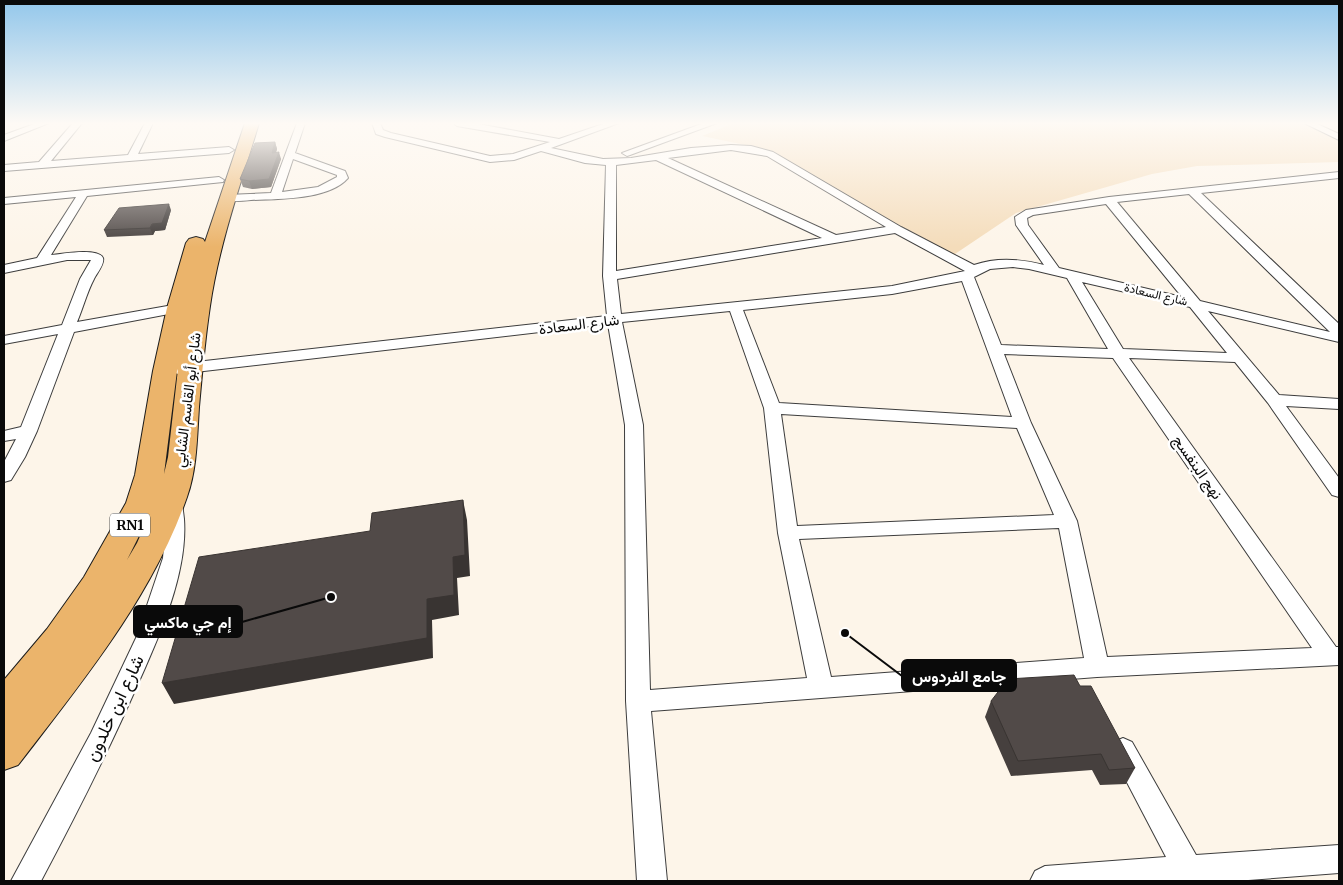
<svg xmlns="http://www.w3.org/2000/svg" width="1343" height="885" font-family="Merriweather,Vazirmatn,serif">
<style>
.sand{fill:#f4dcba}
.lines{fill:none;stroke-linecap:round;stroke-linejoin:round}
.minor-casing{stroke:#3d3d3d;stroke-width:2}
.primary-casing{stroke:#1b1b1b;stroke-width:2}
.minor{fill:#fff;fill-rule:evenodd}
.primary{fill:#ebb46b;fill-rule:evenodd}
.wall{fill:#46403e}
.shaded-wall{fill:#393432}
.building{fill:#514a48;stroke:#393432}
.labels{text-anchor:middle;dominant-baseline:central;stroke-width:5;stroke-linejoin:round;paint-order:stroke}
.far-street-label{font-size:12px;fill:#0a0a0a;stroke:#fff}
.shield{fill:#fff;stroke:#545454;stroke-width:1}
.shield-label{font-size:14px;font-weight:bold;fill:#0a0a0a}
.street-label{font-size:15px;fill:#0a0a0a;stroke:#fff}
.near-street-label{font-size:18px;fill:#0a0a0a;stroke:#fff}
.leader{fill:none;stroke:#0a0a0a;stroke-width:2}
.callout-dot{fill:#0a0a0a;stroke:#fff;stroke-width:2}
.callout{fill:#0a0a0a;stroke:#0a0a0a;stroke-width:2}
.callout-label{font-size:16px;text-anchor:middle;font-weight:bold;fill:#fff}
</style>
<rect width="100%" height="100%" fill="#fdf5e9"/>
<path class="sand" d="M734 123H1315L1339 133V162L1197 166 1152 174 1016 213 952 256 750 146 702 136Z"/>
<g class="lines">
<defs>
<path id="minor" d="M37 123H49L4 141V135Z
M73 123H82L51 161 128 155 145 123H153L138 154 229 147 234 150 229 153 4 171V165L39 162Z
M297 123H305L295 153 345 171 348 178C329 200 278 199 251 200 242 201 232 202 223 200L222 198 227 195 271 193ZM293 159 337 175V177L318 187 282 192Z
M372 123H380L383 130 391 133 490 156 513 154 550 142 457 126 453 123H473L559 139 606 123H619L551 148 603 159 631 158 691 148 731 145 751 146 773 152 901 227 974 265C997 257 1021 259 1044 265L1016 225 1015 217 1026 210 1109 197 1339 172V178L1201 193 1339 324V342L1208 311 1279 395 1339 399V409L1286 406 1339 478V497L1332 495 1268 403 1235 362 1129 358 1336 647H1339V665L1097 677 651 711 667 881H637L626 701 625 425 608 324 178 374 173 372 170 369 173 366 178 364 607 316 603 276 606 165 585 163 541 151 514 160 490 162 385 137 376 134ZM731 150 767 156 886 227 836 235 668 158ZM656 160 822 238 616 271V165ZM1189 194 1330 332 1200 301 1117 202ZM1106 204 1182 297 1059 268 1028 225 1027 218 1033 215ZM895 233 965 271 892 286 621 314 617 279ZM1013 267 1029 269 1067 278 1108 349 1001 345 974 277 990 269ZM962 281 1012 417 779 403 743 310 892 294ZM1082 282 1190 307 1227 353 1123 349ZM730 311 764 408 778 533 807 678 650 690 643 425 622 322ZM1004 354 1113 358 1312 648 1107 657 1077 521 1031 423ZM781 414 1017 428 1054 515 797 526ZM1059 528 1084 658 831 677 799 539Z
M704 123H717L630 155 627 156 622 153Z
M1304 123H1315L1339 134V140Z
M219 177 224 180 223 182 87 196 51 255C60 254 99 247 103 258 105 264 96 274 94 279 87 292 83 308 77 322L190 302 197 306 190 310 74 332 37 431 25 457 11 480 4 482V462L16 439 4 441V431L21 427 58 334 4 344V336L62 325 80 279 91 260H67L4 273V265L37 258 76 197 4 204V198Z
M173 499 180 500C183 506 183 512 184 519 188 573 159 637 137 686 108 752 75 817 41 881H11L91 733 136 638 163 558 165 534 163 505 166 500Z
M1123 738 1132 742 1196 855 1339 845V873L1235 881H1030L1035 871 1045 866 1166 857 1110 750 1114 742Z"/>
<path id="primary" d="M245 123H259C241 183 219 244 210 306 205 339 202 373 199 407 197 437 197 469 187 497 152 597 82 682 18 765L4 770V680L47 629 84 577 126 503 135 475 153 371 167 308 186 243 189 239 196 237 203 239 205 242ZM178 369 168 457 164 474 177 371ZM148 518 137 543 127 560Z"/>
</defs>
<use href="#minor" class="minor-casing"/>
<use href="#primary" class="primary-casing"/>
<use href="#minor" class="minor"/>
<use href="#primary" class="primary"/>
</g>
<path class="wall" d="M275 142 277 149 276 152 281 159 271 187 252 189 243 187 240 179Z
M171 210 165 230 155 231 153 235 107 237 104 230Z
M1080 686 1135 768 1126 784 1100 785 1092 770 1011 776 985 717 991 701Z"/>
<path class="shaded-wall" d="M275 142 277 149 274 160 272 153Z
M279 152 281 159 271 187 252 189 249 181Z
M169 204 171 210 165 230 155 231 153 235 150 228Z
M463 500 467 520 470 576 457 578 459 615 432 620 433 658 174 704 162 683 427 599 453 557Z"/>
<path class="building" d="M275 142 272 153 279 152 269 179 249 181 240 179 255 143Z
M169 204 162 223 152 224 150 228 104 230 119 208Z
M463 500 465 555 453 557 454 595 427 599V638L162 683 199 557 370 531 372 513Z
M1074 675 1080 686H1091L1135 768 1109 770 1101 754 1018 761 991 701 1008 679Z"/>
<linearGradient id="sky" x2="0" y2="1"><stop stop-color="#93c7eb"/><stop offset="0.5" stop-color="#fefaf5"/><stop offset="1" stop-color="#fefaf5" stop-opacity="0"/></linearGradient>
<rect width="1343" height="247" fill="url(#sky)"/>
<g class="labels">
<g class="far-street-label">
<text transform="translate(1156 294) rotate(13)">شارع السعادة</text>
</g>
<rect class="shield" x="110" y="513.5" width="40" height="23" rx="4"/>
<g class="shield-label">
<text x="130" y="525">RN1</text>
</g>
<g class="street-label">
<text transform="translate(579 324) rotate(-7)">شارع السعادة</text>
<text transform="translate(187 400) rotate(-83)">شارع أبو القاسم الشابي</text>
<text transform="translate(1198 467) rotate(55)">نهج البنفسج</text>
</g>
<g class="near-street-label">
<text transform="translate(114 708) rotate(-65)">شارع ابن خلدون</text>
</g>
</g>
<path class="leader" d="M331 597L242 622M845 633L902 676"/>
<g class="callout-dot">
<circle cx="331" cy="597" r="5"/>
<circle cx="845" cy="633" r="5"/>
</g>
<g class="callout">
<rect x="134" y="606" width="108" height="31" rx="5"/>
<rect x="902" y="660" width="114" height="31" rx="5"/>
</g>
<g class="callout-label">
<text x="188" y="628">إم جي ماكسي</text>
<text x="959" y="682">جامع الفردوس</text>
</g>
<rect width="1343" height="885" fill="none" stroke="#0a0a0a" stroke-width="10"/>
</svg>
